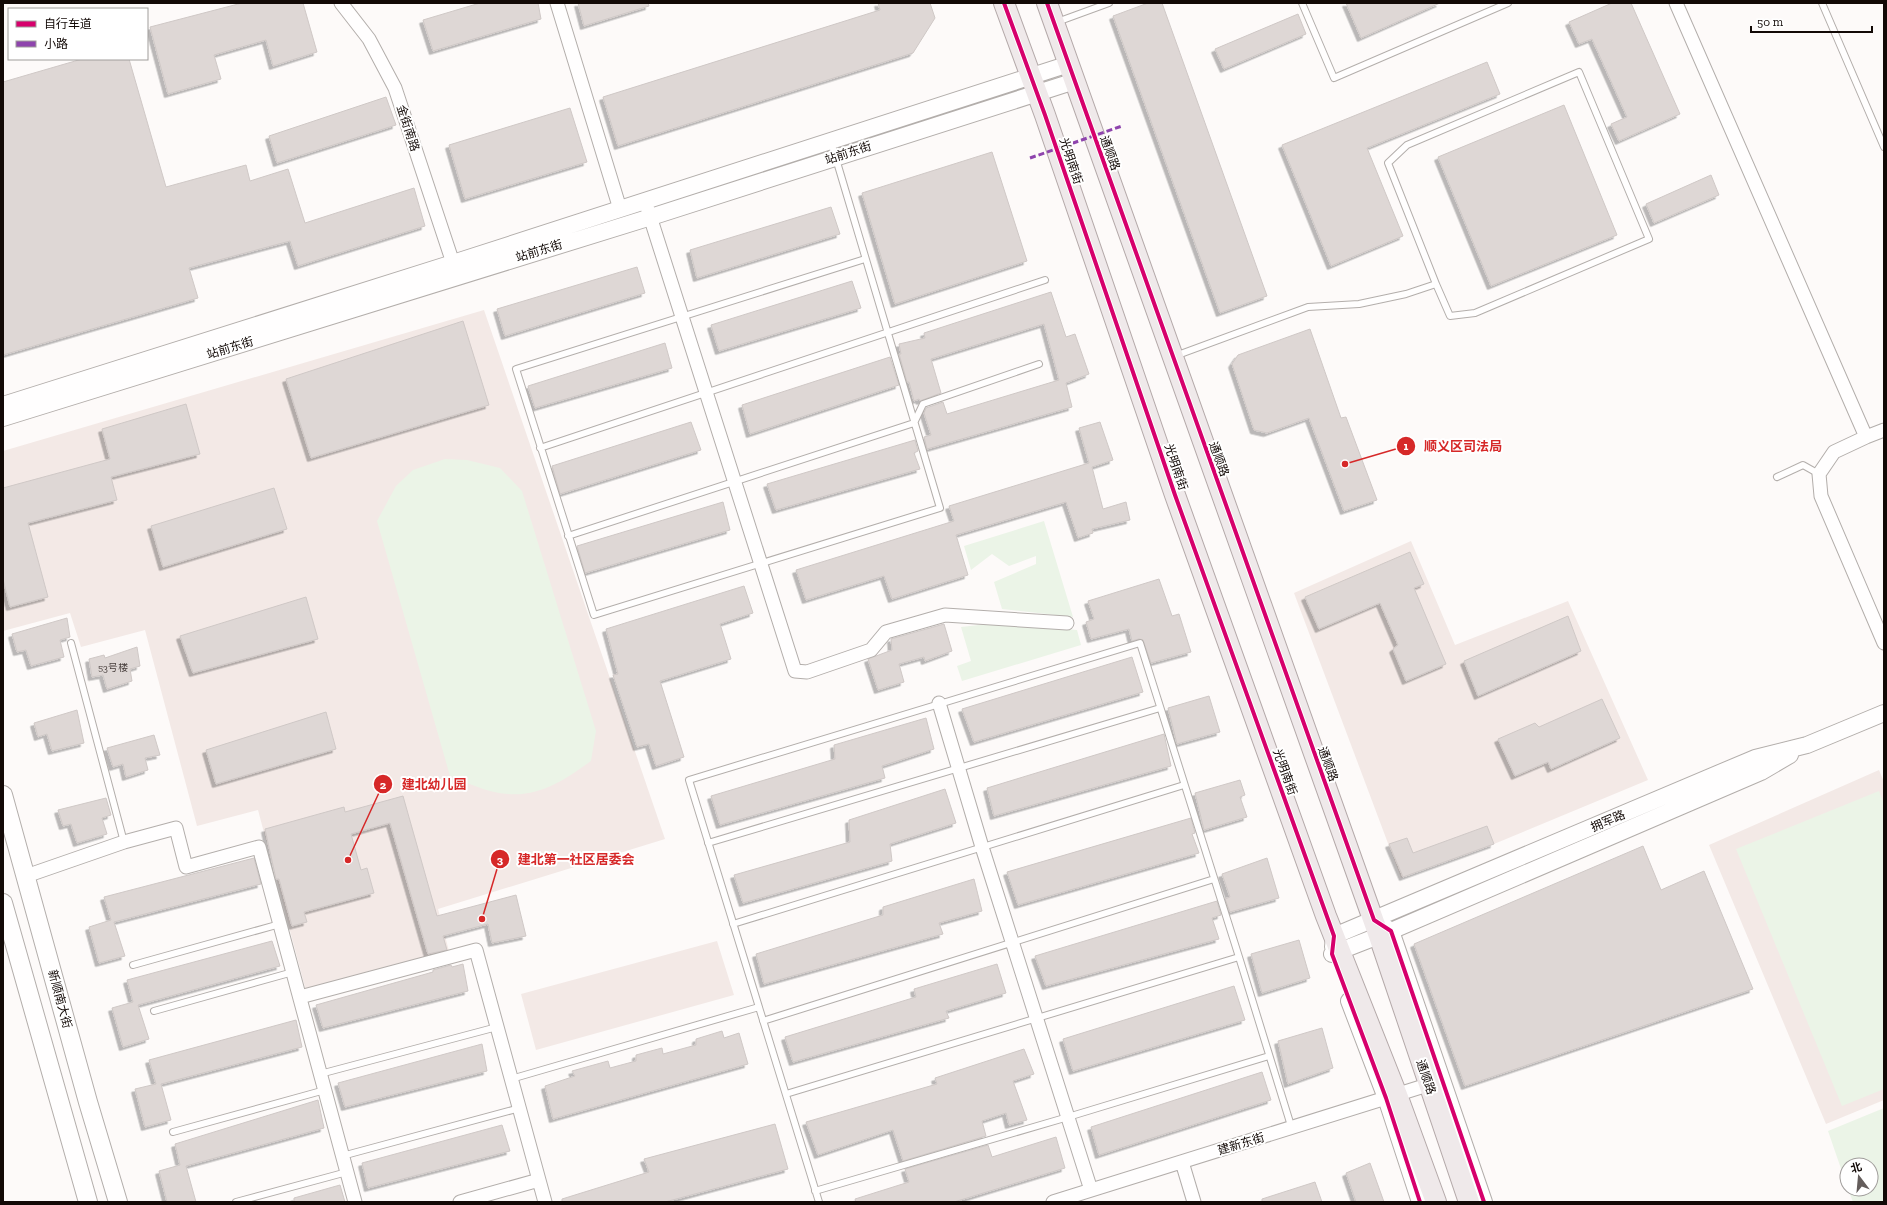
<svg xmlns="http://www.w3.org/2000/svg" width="1887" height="1205" font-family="'Zilla Slab','Noto Sans SC',serif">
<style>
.built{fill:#f3e9e6}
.green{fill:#ebf4e7}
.building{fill:#ded7d5;stroke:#cfc8c6;filter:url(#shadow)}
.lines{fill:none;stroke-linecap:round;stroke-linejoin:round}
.service-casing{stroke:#b3aeab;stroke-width:8}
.minor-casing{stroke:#b3aeab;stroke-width:15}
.tertiary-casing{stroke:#b3aeab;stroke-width:18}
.secondary-casing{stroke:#b3aeab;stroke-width:20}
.primary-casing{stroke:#b4a9a9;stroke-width:22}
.service{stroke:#fffefe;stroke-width:6}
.minor{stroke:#fffefe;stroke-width:13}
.tertiary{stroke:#fffefe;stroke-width:16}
.secondary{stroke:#fffefe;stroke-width:18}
.primary{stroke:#efe9ea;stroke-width:20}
.quiet{stroke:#8e44ad;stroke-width:3;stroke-dasharray:6 3;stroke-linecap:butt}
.cycleway-casing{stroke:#fff;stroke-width:6}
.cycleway{stroke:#d6006c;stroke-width:4}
.labels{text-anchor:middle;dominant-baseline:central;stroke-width:4;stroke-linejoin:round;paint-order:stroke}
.number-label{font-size:10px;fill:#453c3a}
.street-label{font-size:12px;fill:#120906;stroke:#fff}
.leader{fill:none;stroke:#d62828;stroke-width:1.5}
.callout-dot{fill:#d62828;stroke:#fff;stroke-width:1.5}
.mark-label{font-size:12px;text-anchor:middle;font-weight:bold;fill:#fff}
.callout-label{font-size:13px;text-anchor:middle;font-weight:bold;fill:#d62828;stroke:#fff;stroke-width:4;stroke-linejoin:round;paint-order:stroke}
</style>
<defs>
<filter id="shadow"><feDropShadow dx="-3.5" dy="3.5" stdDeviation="0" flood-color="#0004"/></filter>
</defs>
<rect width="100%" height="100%" fill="#fdfaf9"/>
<path class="built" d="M484 310 665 839 438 909 449 951 306 991 258 810 197 826 145 630 81 647 70 613 3 631V451Z
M1411 541 1455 645 1568 601 1648 780 1494 844 1401 878 1294 593Z
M1879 770 1884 782V1100L1826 1124 1709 845Z
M717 941 734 995 536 1050 521 994Z"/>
<path class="green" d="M445 459 467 460 500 468 522 491 596 731 591 761C566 779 540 797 508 794 488 793 468 783 450 776L377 521 396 486 413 470Z
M1044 521 1073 617 1002 609 994 582 1036 564V556L1009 566 992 554 971 570 964 546Z
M997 623 1077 630 1081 645 962 681 957 666 971 661 961 627Z
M1879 791 1884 804V1089L1842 1106 1736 849Z
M1884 1108V1202H1853L1848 1189H1871V1165H1847V1186L1828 1131Z"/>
<path class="building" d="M242 3H303L317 52 273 66 266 40 214 55 221 79 168 94 150 27Z
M480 3H538L541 19 433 51 423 20Z
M578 3H648L649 6 584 26Z
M878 3H930L935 18 913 53 618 146 603 97 880 10Z
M1148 3H1162L1267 296 1220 313 1113 16Z
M1346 3H1440L1361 38Z
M1612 3H1631L1680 114 1619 141 1611 124 1627 117 1592 39 1579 44 1569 22Z
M1298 14 1306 34 1224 69 1215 49Z
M82 59H129L166 187 246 165 250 181 288 169 305 223 414 188 425 226 298 266 290 241 189 268 198 298 3 355V82Z
M1487 62 1500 94 1367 148 1403 236 1331 266 1282 145Z
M386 97 396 125 277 163 269 136Z
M1564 105 1617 235 1491 286 1438 157Z
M570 108 587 162 465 199 449 145Z
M992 152 1027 261 895 304 862 193Z
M1711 175 1719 195 1654 223 1646 204Z
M831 207 840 234 697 278 690 250Z
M637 267 645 293 505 336 497 309Z
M852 281 861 308 719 351 711 325Z
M1051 292 1066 337 1075 334 1089 374 1066 383 1072 407 927 449 924 437 931 435 924 413 926 408 943 402 947 414 1059 380 1044 324 931 359 941 393 920 401 919 399 914 401 909 382H907L899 354H901L899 344 925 338 924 333Z
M463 321 489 405 311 458 286 379Z
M1310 329 1341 418 1346 417 1377 500 1344 511 1309 418 1267 433 1254 430 1232 364 1238 355Z
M665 343 672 368 535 408 528 386Z
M890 357 899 385 750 434 742 405Z
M186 404 200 454 111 477 117 500 28 523 48 597 10 607 3 579V488L110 459 102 429Z
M691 422 701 450 560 494 552 466Z
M1100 422 1113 460 1092 467 1103 509 1126 502 1130 520 1092 529 1093 533 1078 538 1066 502 956 535 968 575 892 599 884 576 806 600 796 570 954 521 949 506 1089 463 1079 428Z
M915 440 918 451 914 453 920 469 776 510 767 484Z
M274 488 287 529 163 567 151 526Z
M723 502 730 530 585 573 577 546Z
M1410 552 1424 584 1414 588 1446 664 1406 681 1393 649 1398 645 1380 603 1319 629 1305 597Z
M1159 579 1172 616 1179 614 1191 652 1151 663 1143 640 1139 639 1132 641 1129 629 1091 639 1086 622 1094 619 1088 601Z
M744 586 753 613 720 624 731 659 660 681 684 757 656 766 649 744 637 747 613 675 618 674 606 629Z
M306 597 318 639 193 673 180 636Z
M1568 616 1581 651 1478 696 1464 661Z
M67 618 70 637 60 640 64 657 31 666 26 650 17 652 12 634Z
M944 624 952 651 925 661 924 657 899 664 904 682 878 690 868 659 892 650 891 639Z
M137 647 140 666 130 669 132 681 107 689 103 675 92 677 89 659 104 655 105 658Z
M1132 657 1143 692 974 742 962 709Z
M1209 696 1220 732 1177 744 1168 708Z
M1602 699 1620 738 1551 769 1548 762 1515 776 1498 739 1535 723 1539 727Z
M77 710 84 743 52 751 47 734 38 737 34 723Z
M326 712 336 749 216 784 206 750Z
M926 718 934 749 882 766 885 778 720 825 711 796 835 759 834 745Z
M1164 734 1171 766 994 816 987 788Z
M154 735 160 755 145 758 148 770 126 777 123 764 113 767 107 748Z
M1240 780 1245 795 1240 797 1247 817 1204 830 1195 793Z
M945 789 956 823 890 844 892 861 743 903 734 875 850 842 849 820Z
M403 796 437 916 516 895 526 936 492 943 488 924 443 936 447 950 428 954 390 823 351 834 361 870 367 868 374 893 304 912 307 922 292 926 279 879H276L265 829 344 807 345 812Z
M106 798 111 815 102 818 107 834 77 843 71 824 63 826 58 810Z
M1191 818 1195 833 1192 834 1199 853 1018 905 1007 872Z
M1487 826 1494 844 1403 877 1389 844 1407 838 1413 853Z
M1643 846 1661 890 1704 871 1753 989 1465 1086 1414 944Z
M254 858 261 884 114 922 125 956 99 963 89 927 111 920 104 897Z
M1267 858 1279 898 1230 912 1225 899 1230 897 1222 874Z
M974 879 982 911 939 923 943 934 764 984 756 954 883 915V907Z
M1217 901 1221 915 1212 918 1219 939 1046 986 1035 956Z
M1299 940 1310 978 1262 993 1251 954Z
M272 941 280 966 138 1005 149 1039 123 1047 112 1008 133 1002 127 980Z
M463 964 468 991 323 1028 316 1005 433 972V970L451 965 452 967Z
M997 964 1006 993 946 1011 949 1018 793 1062 785 1037 916 997 914 989Z
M1234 986 1245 1020 1073 1071 1063 1039Z
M296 1020 302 1047 161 1084 171 1120 145 1127 135 1089 156 1084 149 1060Z
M1322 1028 1333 1068 1288 1084 1278 1041Z
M722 1031 724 1038 739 1033 748 1064 553 1119 545 1086 575 1076 572 1071 608 1061 610 1068 636 1061V1055L662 1048 663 1054 696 1045V1039Z
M482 1044 487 1071 345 1107 338 1083Z
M1024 1049 1034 1074 1013 1081 1027 1120 1009 1125 1006 1113 982 1121 986 1136 903 1161 893 1130 818 1155 806 1122 937 1084 935 1078Z
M1262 1072 1271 1100 1099 1155 1091 1127Z
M318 1100 324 1128 186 1166 196 1202H167L159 1171 180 1165 175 1144Z
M775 1124 788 1169 665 1202H562V1199L649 1172 644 1159Z
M502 1125 510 1151 368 1188 362 1163Z
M1056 1137 1065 1168 954 1202H856L855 1199 909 1182 905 1169 988 1145 992 1157Z
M1370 1163 1384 1202H1356L1346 1173Z
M1315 1182 1322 1202H1262V1199Z
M340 1185 345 1202H294V1198Z"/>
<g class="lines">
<defs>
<path id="service" d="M1302 3 1334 78 1508 3
M1822 3 1884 147
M1057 22 1109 3
M831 142 940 508 594 615 516 369 865 259
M1175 356 1308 307 1359 304 1406 294 1436 284 1450 316 1475 313 1649 239 1579 72 1407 145 1388 163 1436 284
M540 448 1045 280
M1777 477 1803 465 1819 474
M568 536 914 423 923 404 1039 364
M71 643 124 842
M708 843 1160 708
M733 924 1184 785
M133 965 280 924
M154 1011 293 972
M763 1021 1214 879
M320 1074 497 1027
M511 1079 759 1007
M786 1094 1239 957
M173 1132 325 1090
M342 1156 520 1108
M815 1191 1068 1117 1269 1056
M236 1202 347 1172
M819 1202 689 780 1140 643 1239 957 1292 1129"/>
<path id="minor" d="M341 3 369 39 395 88 453 263
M557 3 620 209
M1676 3 1866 437 1884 430
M647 207 795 671 807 672 871 650 886 632 945 615 1067 623
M1866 437 1834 452 1819 474 1821 496 1884 643
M939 703 982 847 1091 1190
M26 876 124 842 176 828 186 867 259 847 355 1202
M300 997 476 950 545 1202
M1182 1162 1194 1202
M460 1202 539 1180
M1053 1202 1437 1082"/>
<path id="tertiary" d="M3 405 453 263 1069 64
M3 418 651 217 1075 81
M1382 925 1391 931 1484 1202
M1333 947 1334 936 1755 758 1807 745 1884 713
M1332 954 1391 931 1761 772 1790 755
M1349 1001 1386 1098 1420 1202"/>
<path id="secondary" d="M3 795 88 1102 118 1202
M3 903 88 1202"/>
<path id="primary" d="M1004 3 1045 115 1175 495 1326 916 1397 1095 1436 1202
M1047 3 1379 936 1469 1202"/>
</defs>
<use href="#service" class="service-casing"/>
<use href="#minor" class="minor-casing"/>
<use href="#tertiary" class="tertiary-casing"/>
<use href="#secondary" class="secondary-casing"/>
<use href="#primary" class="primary-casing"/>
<use href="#service" class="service"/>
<use href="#minor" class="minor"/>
<use href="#tertiary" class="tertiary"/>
<use href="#secondary" class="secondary"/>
<use href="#primary" class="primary"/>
<path class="quiet" d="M1030 158 1122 126"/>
<defs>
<path id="cycleway" d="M1004 3 1045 115 1175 495 1334 936 1332 954 1386 1098 1420 1202
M1047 3 1374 920 1391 931 1484 1202"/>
</defs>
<use href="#cycleway" class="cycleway-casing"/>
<use href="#cycleway" class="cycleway"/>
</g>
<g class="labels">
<g class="number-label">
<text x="113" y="668">53号楼</text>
</g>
<g class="street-label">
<text transform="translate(408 128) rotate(72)">金街南路</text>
<text transform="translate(848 153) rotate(-18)">站前东街</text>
<text transform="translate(1110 153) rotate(70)">通顺路</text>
<text transform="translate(1071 161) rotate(71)">光明南街</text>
<text transform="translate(539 251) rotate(-17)">站前东街</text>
<text transform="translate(230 348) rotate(-17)">站前东街</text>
<text transform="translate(1219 459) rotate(70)">通顺路</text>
<text transform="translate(1176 467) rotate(71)">光明南街</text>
<text transform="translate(1328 764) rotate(70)">通顺路</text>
<text transform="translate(1285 772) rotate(70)">光明南街</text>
<text transform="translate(1608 821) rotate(-23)">拥军路</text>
<text transform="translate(60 999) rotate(75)">新顺南大街</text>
<text transform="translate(1426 1077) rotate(71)">通顺路</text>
<text transform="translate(1241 1144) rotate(-17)">建新东街</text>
</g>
</g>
<path class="leader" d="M1345 464L1406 446M348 860L383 784M482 919L500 859"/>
<g class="callout-dot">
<circle cx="1345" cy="464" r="4"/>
<circle cx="348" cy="860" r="4"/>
<circle cx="482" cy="919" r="4"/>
<circle cx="1406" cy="446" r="10"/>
<circle cx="383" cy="784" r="10"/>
<circle cx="500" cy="859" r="10"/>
</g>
<g class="mark-label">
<text x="1406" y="450">1</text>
<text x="383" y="789">2</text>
<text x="500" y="864">3</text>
</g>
<g class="callout-label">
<text x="1463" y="451">顺义区司法局</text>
<text x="434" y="789">建北幼儿园</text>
<text x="576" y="864">建北第一社区居委会</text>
</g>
<rect width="1887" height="1205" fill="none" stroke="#120906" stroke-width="8"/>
<rect x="8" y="8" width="140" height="52" fill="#ffffff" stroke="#a09d9b"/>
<rect x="16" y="21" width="20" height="6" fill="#d6006c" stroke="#a09d9b"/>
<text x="44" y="28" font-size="12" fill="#120906">自行车道</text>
<rect x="16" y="41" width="20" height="6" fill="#8e44ad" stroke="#a09d9b"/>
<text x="44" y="48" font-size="12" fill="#120906">小路</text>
<g transform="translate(1859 1177) rotate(344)"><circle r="19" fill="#ffffff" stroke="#a09d9b"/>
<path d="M0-3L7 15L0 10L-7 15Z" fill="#645d5b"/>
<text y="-6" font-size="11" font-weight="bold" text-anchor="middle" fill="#120906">北</text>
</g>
<path d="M1751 26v6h121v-6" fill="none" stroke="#120906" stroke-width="2"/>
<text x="1757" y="26" font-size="12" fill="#120906" stroke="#ffffff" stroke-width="3" paint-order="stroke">50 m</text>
</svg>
